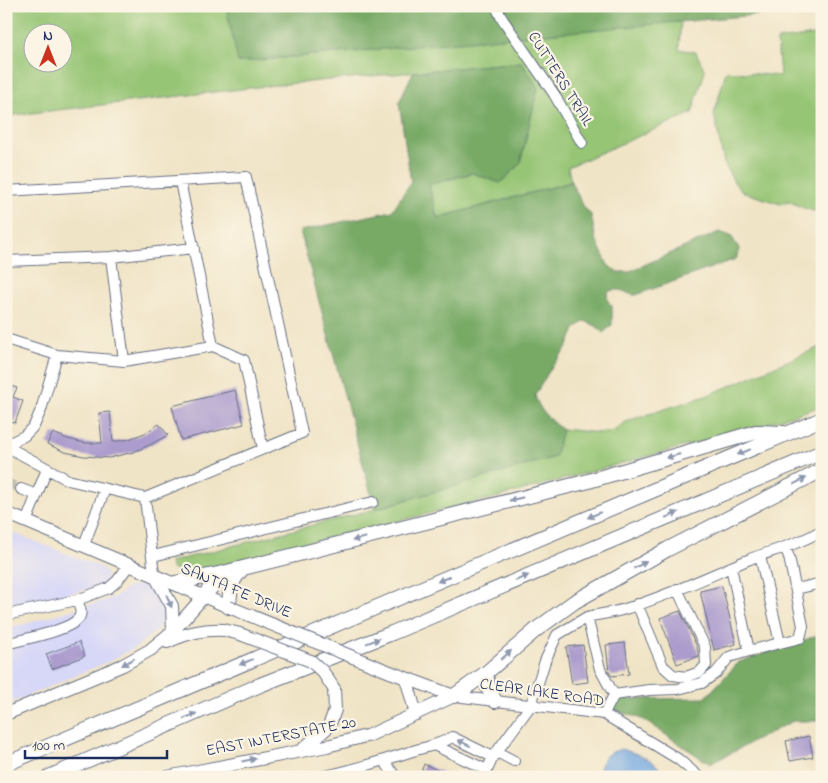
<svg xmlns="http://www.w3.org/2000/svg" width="828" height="783" font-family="'Indie Flower',sans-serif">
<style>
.built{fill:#d7d7f8}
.green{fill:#96c574;stroke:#587a69;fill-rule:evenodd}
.forest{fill:#78aa66;stroke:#4a6c62}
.water{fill:#72a7df;stroke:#466b9e}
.building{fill:#ac9cce}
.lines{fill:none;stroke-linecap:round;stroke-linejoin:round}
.minor-tunnel{stroke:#c5c0b1;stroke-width:10;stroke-dasharray:10 5;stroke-linecap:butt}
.minor-casing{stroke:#666e82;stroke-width:12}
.major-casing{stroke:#666e82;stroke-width:14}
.highway-casing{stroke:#666e82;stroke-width:16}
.minor{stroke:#fff;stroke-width:10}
.major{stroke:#fff;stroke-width:12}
.highway{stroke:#fff;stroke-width:14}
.major-bridge-casing{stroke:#666e82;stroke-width:14;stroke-linecap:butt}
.major-bridge{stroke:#fff;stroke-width:12}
.oneway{fill:#8d97ae}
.labels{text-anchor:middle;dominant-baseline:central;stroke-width:4.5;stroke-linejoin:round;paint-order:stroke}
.street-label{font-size:16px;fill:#1b2f5e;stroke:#fcf5e5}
</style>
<rect width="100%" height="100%" fill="#fcf5e5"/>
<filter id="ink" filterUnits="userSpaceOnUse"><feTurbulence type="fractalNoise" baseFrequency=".02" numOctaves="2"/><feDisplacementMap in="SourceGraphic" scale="10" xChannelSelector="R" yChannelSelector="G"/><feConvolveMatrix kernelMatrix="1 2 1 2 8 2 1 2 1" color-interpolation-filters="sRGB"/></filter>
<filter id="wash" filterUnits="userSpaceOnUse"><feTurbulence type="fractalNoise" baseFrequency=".0096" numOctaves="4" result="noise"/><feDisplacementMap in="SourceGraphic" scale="20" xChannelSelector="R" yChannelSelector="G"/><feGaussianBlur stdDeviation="1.12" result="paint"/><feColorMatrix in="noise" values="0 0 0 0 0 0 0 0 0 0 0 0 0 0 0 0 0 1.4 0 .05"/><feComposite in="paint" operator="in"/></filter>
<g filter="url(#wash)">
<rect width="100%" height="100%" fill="#f0e4c6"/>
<path class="built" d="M6 530 98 566 104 570 107 575 106 581 100 586 6 609Z
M140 585 150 587 162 600 165 609 164 618 158 629 138 646 112 660 6 705V627L25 624 115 597 129 587Z"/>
<path class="green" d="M6 6H226L239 62 681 21 679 49 696 52 705 71 692 113 568 167 571 182 437 218 429 185 472 173 500 183 520 164 538 87 521 62 276 85 6 116ZM32 32H62V62H32Z
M822 34V213L806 209 788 201 780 204 743 192 734 182 724 163 714 114 726 71 780 76 777 40Z
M822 346V406L819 407 759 426 502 496 294 546 201 571 184 573 171 568 170 562 375 509 555 457 562 429 601 433 614 431 627 421 706 396Z"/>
<path class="forest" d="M226 6H822V9L238 62Z
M521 62 538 87 520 164 500 183 472 173 429 184 437 218 571 182 584 207 591 215 596 240 608 265 617 272H628L719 232 731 236 740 250 736 259 636 295C625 295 625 287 609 291 606 298 607 301 612 306V325L603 333 596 326 585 321 575 329 568 346 551 368 535 395C537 407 551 423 562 429L555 457 375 509 300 231 392 211 411 182 399 102 413 72Z
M822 634V721H793L710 764 642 719 583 700 705 698 739 662Z"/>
<path class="water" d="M621 749C638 754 658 760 665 777H593C603 769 600 762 606 756 610 752 616 751 621 749Z"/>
<g id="blocks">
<path class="building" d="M6 384 17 388 13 397 23 401 15 423 6 420Z
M235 390 244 424 181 440 172 406Z
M110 412 113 442 129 439 145 433 159 424 168 435 150 445 133 452 109 458 84 456 65 452 47 444 53 433 68 439 85 443H102L99 413Z
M722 586 736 644 714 650 700 591Z
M680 611 697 647 699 656 677 664 660 618Z
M79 642 85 656 52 669 46 654Z
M625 643 629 674 612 676 609 672 606 645Z
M583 645 588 682 572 684 566 647Z
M809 736 813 757 790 761 786 741Z
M424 764 453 777H419Z"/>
</g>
</g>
<g filter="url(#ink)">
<use href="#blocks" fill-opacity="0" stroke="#666e82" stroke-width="1"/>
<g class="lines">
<path class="minor-tunnel" d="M6 483 21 489"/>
<defs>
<path id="minor" d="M496 6 501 17 554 94 582 143
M6 191 246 177 302 433 145 498 154 574
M111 257 194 248
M6 261 111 257 124 361
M6 339 57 355 124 361 213 346 180 181
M213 346 244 360 263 449
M6 445 24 436 34 426 41 410 57 355
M6 446 68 480 145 498
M21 489 37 495
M26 522 47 469
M84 545 105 489
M153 556 373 502
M760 556 780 643 800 638 803 626 789 557 785 547
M731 567 749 651 780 643
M796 589 822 583
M637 604 663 666 673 675 686 677 700 672 706 665 705 647 677 589
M6 615 77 600 109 588 117 581 130 564
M6 644C23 639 69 631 79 618 83 612 79 606 77 600
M614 695 649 690 678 689 702 683 716 673 729 657 749 651
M454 696 604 714 678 759 699 777
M604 714 614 695 600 669 587 617C599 614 613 613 625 609 668 596 709 576 750 559 774 550 800 544 822 530
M436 746 487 770
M497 752 514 761
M384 761 396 777
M319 777C353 771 384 760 416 750 429 746 440 745 452 737L493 757
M484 777 493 757 531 705 545 661 557 635 587 617"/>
<path id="major" d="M6 513 229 607
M154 574 172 606 173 631
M167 642C188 633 201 629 224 630
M390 672 454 696
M406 678 416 714
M6 714 123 665 150 650 173 631 204 596
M302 750 329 726 335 710 334 689
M167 777 327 746 370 735 454 696"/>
<path id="highway" d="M175 583 223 573 585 482 756 432 783 433
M204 596 223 573
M229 607C230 588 230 582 243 568
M486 673 488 688 495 701
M454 696 486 673 537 629 574 602 668 549 822 470
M6 764 822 419
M49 777 260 685 392 633 822 452"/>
</defs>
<use href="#minor" class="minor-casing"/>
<use href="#major" class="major-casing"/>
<use href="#highway" class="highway-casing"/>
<use href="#minor" class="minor"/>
<use href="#major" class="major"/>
<use href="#highway" class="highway"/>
<defs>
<path id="major-bridge" d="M229 607 390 672
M224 630 240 634 311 661 323 672 334 689"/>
</defs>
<use href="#major-bridge" class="major-bridge-casing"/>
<use href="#major-bridge" class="major-bridge"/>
</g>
<defs><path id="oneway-solid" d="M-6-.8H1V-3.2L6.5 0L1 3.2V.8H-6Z" transform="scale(1.25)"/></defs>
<g class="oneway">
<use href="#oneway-solid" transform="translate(744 452) rotate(157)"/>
<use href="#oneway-solid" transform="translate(673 456) rotate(164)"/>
<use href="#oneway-solid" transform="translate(800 481) rotate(-27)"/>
<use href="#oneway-solid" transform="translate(516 499) rotate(166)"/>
<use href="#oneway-solid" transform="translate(594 515) rotate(157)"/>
<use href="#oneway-solid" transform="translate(672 515) rotate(-23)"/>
<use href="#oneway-solid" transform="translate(359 539) rotate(166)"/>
<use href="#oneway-solid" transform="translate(640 565) rotate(-29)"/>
<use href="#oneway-solid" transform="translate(522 578) rotate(-23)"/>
<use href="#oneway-solid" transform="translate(444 579) rotate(157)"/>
<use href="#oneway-solid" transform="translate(169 601) rotate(68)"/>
<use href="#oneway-solid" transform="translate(373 641) rotate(-21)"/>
<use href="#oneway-solid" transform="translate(506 655) rotate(-41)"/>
<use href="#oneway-solid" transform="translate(128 662) rotate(151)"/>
<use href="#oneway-solid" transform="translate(246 662) rotate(157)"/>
<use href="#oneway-solid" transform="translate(190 716) rotate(-23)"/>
<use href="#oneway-solid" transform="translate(464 743) rotate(-154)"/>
<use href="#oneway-solid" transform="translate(249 760) rotate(-11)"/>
</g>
</g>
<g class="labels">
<g class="street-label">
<text transform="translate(560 79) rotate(58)">CUTTERS TRAIL</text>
<text transform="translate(236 591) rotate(23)">SANTA FE DRIVE</text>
<text transform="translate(542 693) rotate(8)">CLEAR LAKE ROAD</text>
<text transform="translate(281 737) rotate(-11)">EAST INTERSTATE 20</text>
</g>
</g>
<rect width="828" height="783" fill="none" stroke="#fcf5e5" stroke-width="25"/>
<g transform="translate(48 48)"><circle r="24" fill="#fcf5e5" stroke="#a2a6af"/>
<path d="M0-4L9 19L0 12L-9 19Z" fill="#c8321e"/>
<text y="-8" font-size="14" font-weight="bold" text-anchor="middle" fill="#1b2f5e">N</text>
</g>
<path d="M25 750v8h142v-8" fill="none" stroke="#1b2f5e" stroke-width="2.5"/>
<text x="32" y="750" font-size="15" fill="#1b2f5e" stroke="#fcf5e5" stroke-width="4" paint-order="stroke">100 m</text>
</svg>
